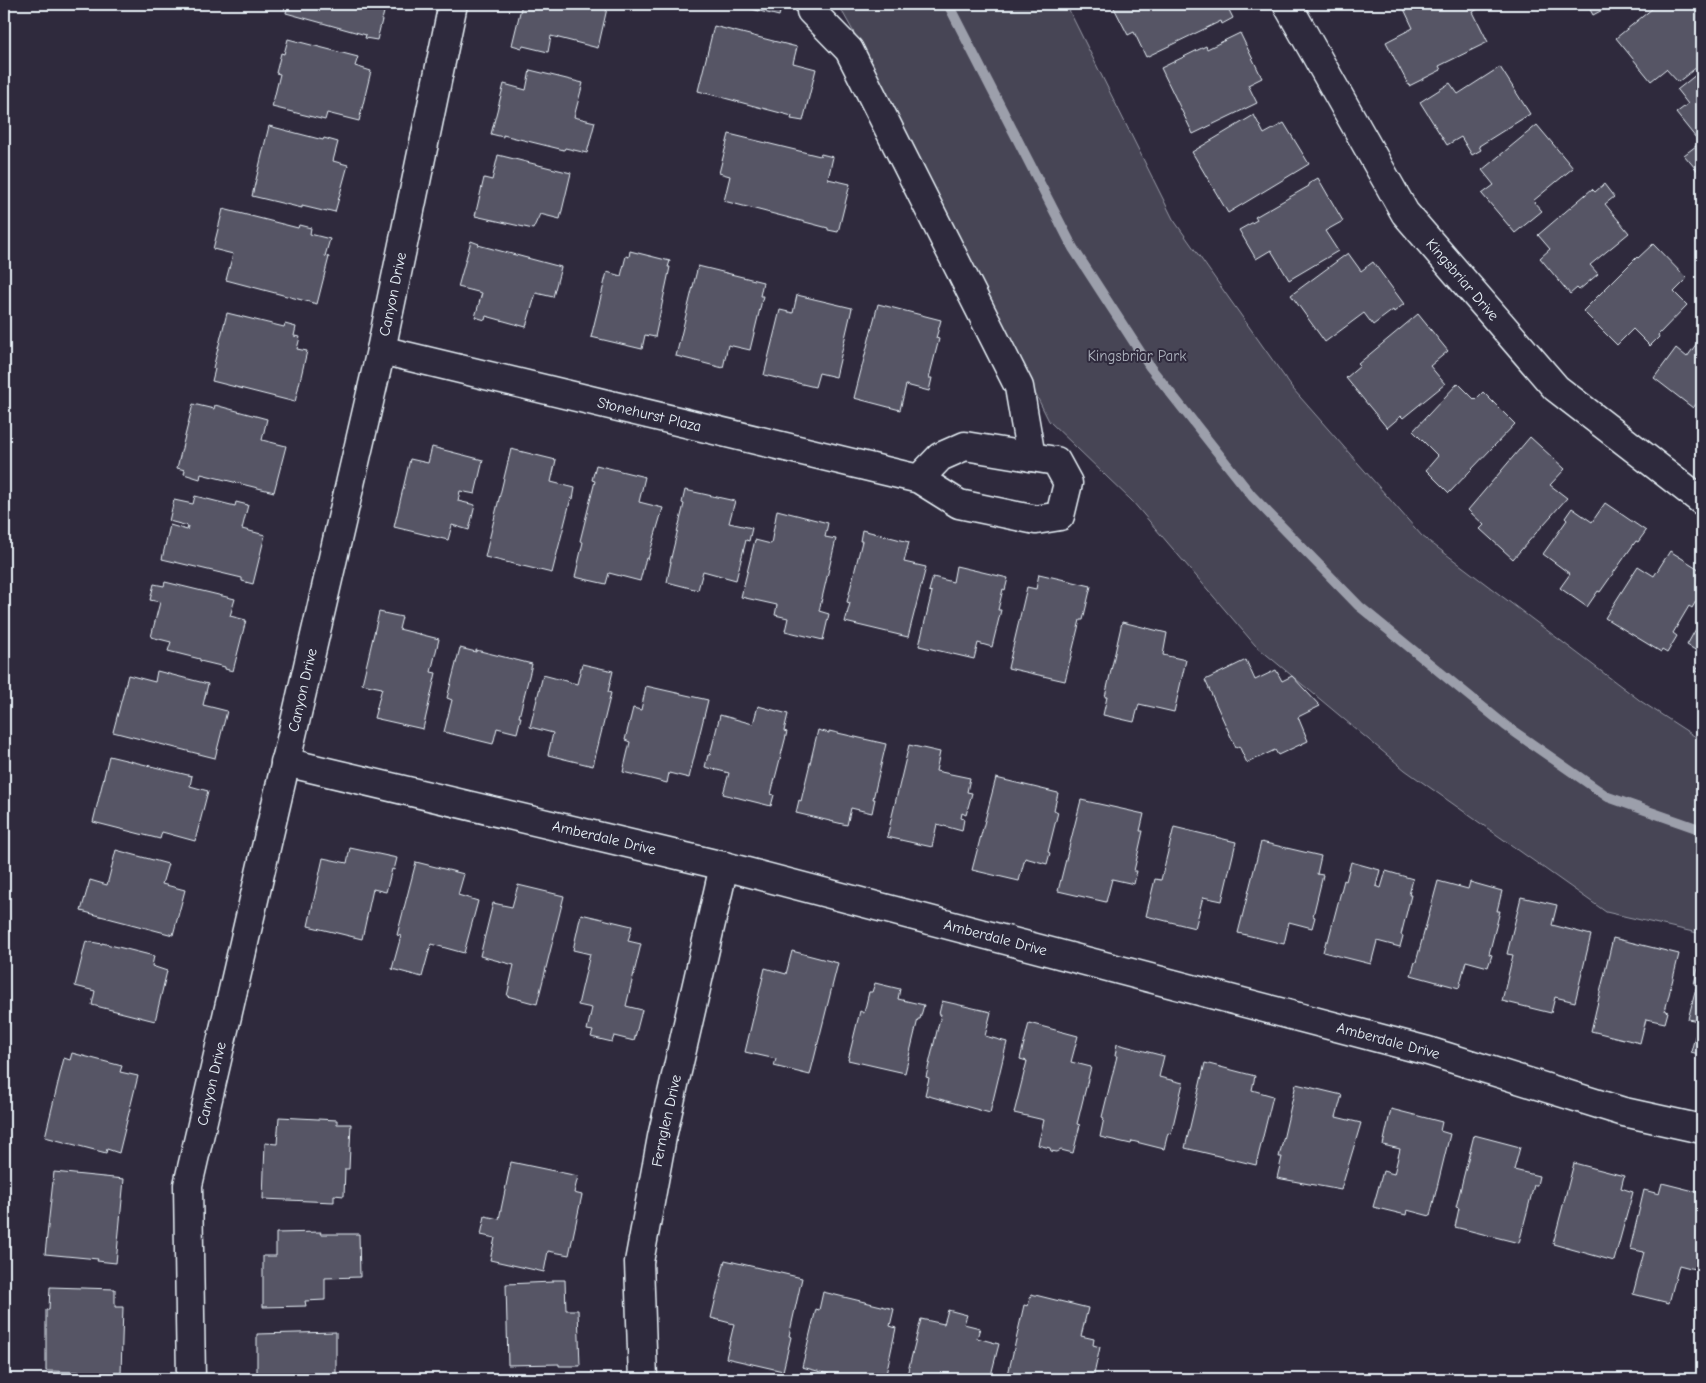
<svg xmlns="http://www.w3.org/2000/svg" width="1706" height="1383" font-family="'Comic Neue',sans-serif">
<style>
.green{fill:#464455;stroke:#979aa6}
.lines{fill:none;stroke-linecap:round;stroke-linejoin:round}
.stream{stroke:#9c9fab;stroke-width:10}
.building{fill:#575565;stroke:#e8f1f8}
.minor-casing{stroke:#e8f1f8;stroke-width:31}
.minor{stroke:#2f2a3d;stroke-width:28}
.labels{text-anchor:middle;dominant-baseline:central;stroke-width:4;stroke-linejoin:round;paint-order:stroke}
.street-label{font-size:15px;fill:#e8f1f8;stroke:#2f2a3d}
.park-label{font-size:15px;fill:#afb4bf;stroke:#2f2a3d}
</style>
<rect width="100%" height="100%" fill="#2f2a3d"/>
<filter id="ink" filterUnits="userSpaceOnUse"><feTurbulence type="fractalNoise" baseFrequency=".02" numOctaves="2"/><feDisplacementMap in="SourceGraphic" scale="10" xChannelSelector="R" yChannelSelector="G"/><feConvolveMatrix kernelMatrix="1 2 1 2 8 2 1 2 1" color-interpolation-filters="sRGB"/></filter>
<g filter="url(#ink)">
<path class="green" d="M838 4H1066L1173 219 1293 389 1422 536 1642 702 1702 741V934L1606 912 1405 770 1255 645 1132 501 1049 421 877 74Z"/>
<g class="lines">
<path class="stream" d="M948 4 1073 248 1150 367 1252 496 1359 606 1506 726 1608 797 1702 830"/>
</g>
<path class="building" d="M288 4H386L377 40 365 38 366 35 286 13Z
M522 4H608L598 48 551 36 548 52 523 46 522 48 512 45Z
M732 4H782L779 16Z
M1112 4H1226L1233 18 1222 24 1221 21 1146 57 1134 32 1128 35Z
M1415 4H1486L1473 12 1488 42 1439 66 1441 70 1409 86 1386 42 1413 28 1404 9Z
M1587 4H1621L1610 10 1608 7 1593 15Z
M1658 4H1681L1685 8 1690 4H1702V56L1701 57 1702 63 1678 82 1666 69 1651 81 1616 38Z
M714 26 797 47 793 63 816 69 803 121 791 119 792 116 698 91Z
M1240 33 1262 78 1248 85 1257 103 1193 134 1161 68 1206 46 1207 49Z
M288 39 358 57 355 66 371 71 359 121 327 113 325 120 272 107 280 74 276 73 281 53 284 54Z
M1500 67 1530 114 1479 146 1481 150 1472 155 1461 137 1447 145 1420 102 1450 83 1458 94Z
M530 70 583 83 574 117 595 122 587 153 565 148 564 150 503 135V137L491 134 504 84 526 90Z
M1702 70V174L1701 175 1684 155 1700 143 1676 113 1688 104 1677 90Z
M1254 115 1264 134 1284 123 1309 164 1228 213 1192 152Z
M1537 125 1573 168 1533 201 1542 211 1515 233 1482 194 1494 185 1482 170Z
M269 126 323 140 324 138 338 142 333 161 348 165 335 212 327 210V212L302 206V208L252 196Z
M729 134 820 156 821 154 833 157 828 179 850 184 838 232 828 230V228L724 201 730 176 719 173Z
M498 155 571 173 560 219 540 214 533 229 475 216 484 178 492 180Z
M1318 178 1343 221 1325 231 1338 251 1289 280 1271 250 1256 259 1239 230 1257 220 1255 217 1309 186 1308 184Z
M1604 184 1614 197 1605 204 1629 233 1590 265 1598 274 1579 290 1577 288 1570 294 1540 258 1550 249 1538 235 1592 189 1595 192Z
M223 209 298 228 299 225 311 228 310 234 330 239 325 256 329 257 317 304 226 280 233 254 213 249Z
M471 241 479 244 478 245 561 267 553 297 536 293 526 327 486 316 485 320 475 317 482 293 458 287Z
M1653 244 1687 279 1674 292 1687 305 1658 335 1659 337 1650 346 1633 329 1617 345 1583 311 1637 257 1638 258Z
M630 251 670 261 668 267H670L655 337 645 335 642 349 591 337 607 272 621 276 626 256 629 257Z
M1348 253 1361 271 1373 262 1404 304 1394 312 1393 310 1373 325 1364 313 1325 342 1291 295Z
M698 266 763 282 760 296H763L750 350 728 345 723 368 676 356Z
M797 295 852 308 836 377 819 373 815 387 764 375 780 310 793 313Z
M878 304 941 320 936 338 939 339 929 378H932L929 391 906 385 900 410 854 398Z
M227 313 284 327 285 324 296 327 294 336 300 337 297 349 307 351 295 402 212 381 215 369 213 368Z
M1418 314 1448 351 1430 366 1445 384 1403 418 1401 416 1387 428 1346 378 1360 366 1358 364Z
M1702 336V397L1693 408 1654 378 1676 348 1687 357Z
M1458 383 1475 400 1483 392 1515 424 1449 493 1426 470 1438 456 1413 431Z
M193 404 214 409 215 405 267 419 262 440 286 446 274 492 201 474 200 479 184 474 185 470 177 468Z
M1530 437 1565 469 1550 485 1567 498 1513 559 1480 529 1484 525 1468 510Z
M432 447 483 460 475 494 460 491 458 501 475 505 469 530 452 525 448 540 394 527 410 459 428 463Z
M511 449 556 460 551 482 575 488 573 499 571 498 552 573 485 557Z
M596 465 645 477 639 502 663 508 648 559 646 558 640 581 609 573 606 584 575 577 583 542 580 541 595 481 592 480Z
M685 490 735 501 729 523 752 528 749 541 746 540 736 580 703 571 698 590 667 582 671 562H670L684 504 682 503Z
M195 496 235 506 236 502 248 505 242 529 265 535 253 584 242 581V578L162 559 170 525 187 530 188 526 169 521 174 500 193 504Z
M1605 503 1646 531 1638 542 1636 541 1600 592 1598 591 1587 607 1560 588 1570 574 1543 554 1567 520 1565 518 1572 508 1592 522Z
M777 510 828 523 825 537 836 539 819 611 829 614 823 640 785 631 788 618 775 615 777 605 741 597 755 540 771 544Z
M862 530 909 542 904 562 926 567 908 637 845 622 850 603 847 602 862 541H860Z
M1670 551 1702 571V591L1692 608 1689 606 1673 633 1677 636 1667 653 1662 650 1661 652 1605 618 1638 566 1654 576Z
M956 566 1008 578 1005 590 1003 589 998 610H1001L992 647 978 643 974 659 919 646 932 592 929 591 933 577 953 582Z
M1039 574 1091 586 1083 620H1080L1065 681 1008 668 1027 587 1036 589Z
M165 582 235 599 230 616 246 620 233 671 225 669V667L200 661V659L168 651 171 642 151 637 160 602 150 600 154 584 164 586Z
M379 612 402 617 399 629 439 639 431 672 436 673 423 729 374 718 382 688 362 684Z
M1702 618V654L1687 645Z
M1122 622 1167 633 1163 655 1186 660 1174 712 1139 704 1134 722 1103 715 1107 697H1105Z
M460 648 476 652V650L532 664 519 717H521L517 733 497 728 493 744 444 732 452 700 447 698Z
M1246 660 1255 680 1276 670 1282 681 1292 676 1320 706 1298 717 1308 741 1278 755 1275 750 1247 763 1239 746 1236 748 1205 680Z
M1702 661V674L1696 671Z
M582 664 613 671 608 692 611 693 593 766 548 755 553 733 530 727 543 675 577 684Z
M157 671 208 684 203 705 227 711 215 758 113 732 128 675 155 682Z
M646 686 708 700 689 778 669 773 667 783 623 772 630 742 625 740 633 708 641 710Z
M758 706 788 714 784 731 787 732 771 794 774 795 771 806 723 794 729 773 705 767 708 755H710L720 715 753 724Z
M818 730 829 733V731L886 744 873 799H875L872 813 851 808 847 825 796 813 799 800 801 801Z
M909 745 940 752 936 771 970 778 967 792 972 793 966 815 962 813 961 818 964 819 962 831 937 824 932 847 887 837Z
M109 756 192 776 190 786 208 791 195 841 162 832 160 839 93 822Z
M996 778 1058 793 1054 810 1058 812 1048 852 1050 853 1047 864 1025 858 1019 881 972 870Z
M1081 800 1144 814 1140 831H1143L1134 871H1137L1134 884 1112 879 1106 902 1058 891Z
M1174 827 1236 842 1222 901 1203 897 1195 928 1146 916 1155 879 1161 880Z
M1261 842 1321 856 1317 874 1323 875 1313 916 1315 917 1312 928 1289 922 1284 944 1238 933Z
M350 848 397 858 394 870 392 869 386 892 373 889 362 939 308 926 323 858 347 863Z
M116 850 168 864 162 884 185 890 173 935 81 911 90 880 107 885Z
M416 862 464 874 458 895 478 901 464 953 431 944 422 977 392 969 401 936 397 935Z
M1351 862 1380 870 1376 886 1381 888 1386 871 1413 879 1409 895H1411L1401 935 1403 936 1400 947 1377 941 1371 964 1323 952 1326 941H1328L1344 880 1346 881Z
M1438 881 1468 889 1470 882 1502 891 1497 911H1500L1489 954 1492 955 1488 967 1466 961 1459 988 1411 975 1415 962H1416Z
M518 885 564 896 537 1004 507 996 514 965 480 956 493 903 512 907Z
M1521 897 1557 905 1552 925 1591 935 1575 1002 1555 997 1551 1013 1502 1001 1513 955 1507 954Z
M581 914 632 926 628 941 641 944 626 1006 642 1010 634 1041 614 1036 612 1042 591 1037 593 1031 587 1030 592 1008 578 1005 590 954 573 950Z
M1613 938 1679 954 1665 1011 1668 1012 1665 1023 1646 1019 1640 1043 1591 1031Z
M86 941 102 944V943L154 956 152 966 167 971 155 1021 92 1005 95 991 75 986Z
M792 951 838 963 810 1075 774 1066 776 1059 745 1052 765 968 786 974Z
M1699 964 1702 965V1055L1691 1052 1699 1021 1688 1019 1697 985 1694 984Z
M875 983 900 989 898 999 924 1005 920 1019H918L905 1073 848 1060 860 1011 864 1013 869 992H872Z
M942 1001 991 1012 985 1036 1007 1042 990 1113 925 1095 929 1078 926 1077 941 1014H939Z
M1029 1023 1078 1036 1071 1062 1091 1067 1077 1124 1080 1125 1073 1153 1061 1150 1057 1152 1051 1151 1050 1148 1038 1145 1044 1120 1014 1113 1027 1061 1020 1059Z
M1117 1044 1164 1056 1159 1077 1183 1083 1171 1134 1168 1133 1164 1149 1132 1141 1131 1144 1100 1137 1104 1118 1102 1117 1117 1056H1115Z
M72 1053 122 1066 120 1072 138 1076 119 1153 107 1149 106 1153 45 1137 64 1058 70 1060Z
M1205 1063 1255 1076 1252 1090 1273 1096 1256 1165 1185 1148Z
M1296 1084 1342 1095 1336 1117 1361 1123 1341 1190 1277 1178 1282 1157H1279Z
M1391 1109 1442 1122 1440 1131 1450 1134 1430 1216 1407 1210 1406 1215 1373 1207 1383 1171 1394 1174 1400 1149 1383 1145Z
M279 1117 337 1120V1124H351L349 1169H345L344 1196 334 1195V1202L263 1199 265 1143 277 1144Z
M1474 1135 1520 1147 1514 1170 1539 1176 1537 1185H1534L1519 1243 1455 1227 1459 1208 1456 1207Z
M511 1162 578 1176 574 1193 582 1195 569 1255 548 1251 544 1272 490 1260 495 1238 481 1235 485 1216 499 1219Z
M1574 1163 1624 1176 1621 1188 1633 1192 1614 1261 1553 1244Z
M54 1172 124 1179 116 1263 97 1261 98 1259 45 1254Z
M1662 1183 1702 1193 1700 1216 1702 1217V1271L1679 1265 1669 1303 1633 1294 1644 1252 1630 1249 1644 1190 1659 1194Z
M321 1232 320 1234H359L360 1277 325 1278V1300L305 1301 306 1306 263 1307V1256H276V1233Z
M725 1260 802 1278 789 1336 791 1337 783 1371 726 1358 734 1324 711 1318Z
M553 1280H565L566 1310H578L580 1366H559V1364L508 1365 506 1284 553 1282Z
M50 1287 115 1289V1307H123L121 1373 46 1371V1310H49Z
M823 1292 894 1309 890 1326 896 1328 885 1379H828L829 1374 802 1367 816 1309 819 1310Z
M1031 1294 1088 1308 1081 1336 1094 1339 1093 1345 1100 1347 1093 1379H1007L1024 1305 1028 1306Z
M948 1310 967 1315 964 1324 980 1328 977 1338 999 1344 990 1379H906L921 1319 944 1324Z
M336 1332V1379H257V1334Z"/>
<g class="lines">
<defs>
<g id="minor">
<path id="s1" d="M1287 4 1405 213 1556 388 1702 501"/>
<path d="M811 11 849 50 1019 387 1031 457"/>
<path id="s2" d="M381 350 919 479 959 504 1036 520 1060 516 1068 483 1056 461 965 446 940 457 919 479"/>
<path id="s3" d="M285 762 724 866 1428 1051 1624 1112 1702 1129"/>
<path id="s4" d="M191 1379 188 1185 381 350 453 4"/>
<path id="s5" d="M643 1379 639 1262 662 1137 724 866"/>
</g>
</defs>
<use href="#minor" class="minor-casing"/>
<use href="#minor" class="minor"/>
</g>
</g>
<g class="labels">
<g class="street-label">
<text stroke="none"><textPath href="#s1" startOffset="328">Kingsbriar Drive</textPath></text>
<text stroke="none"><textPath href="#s4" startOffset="1108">Canyon Drive</textPath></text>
<text stroke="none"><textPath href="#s2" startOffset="276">Stonehurst Plaza</textPath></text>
<text stroke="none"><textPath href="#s4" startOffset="702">Canyon Drive</textPath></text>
<text stroke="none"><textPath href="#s3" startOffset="328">Amberdale Drive</textPath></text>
<text stroke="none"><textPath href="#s3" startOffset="732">Amberdale Drive</textPath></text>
<text stroke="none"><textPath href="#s3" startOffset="1138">Amberdale Drive</textPath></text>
<text stroke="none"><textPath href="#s4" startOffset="298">Canyon Drive</textPath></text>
<text stroke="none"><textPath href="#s5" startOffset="261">Fernglen Drive</textPath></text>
</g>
<g class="park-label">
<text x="1137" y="356">Kingsbriar Park</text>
</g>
</g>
<rect width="1706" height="1383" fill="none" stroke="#2f2a3d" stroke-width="20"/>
<rect x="10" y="10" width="1686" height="1363" fill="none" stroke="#e8f1f8" stroke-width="2" filter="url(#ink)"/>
</svg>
